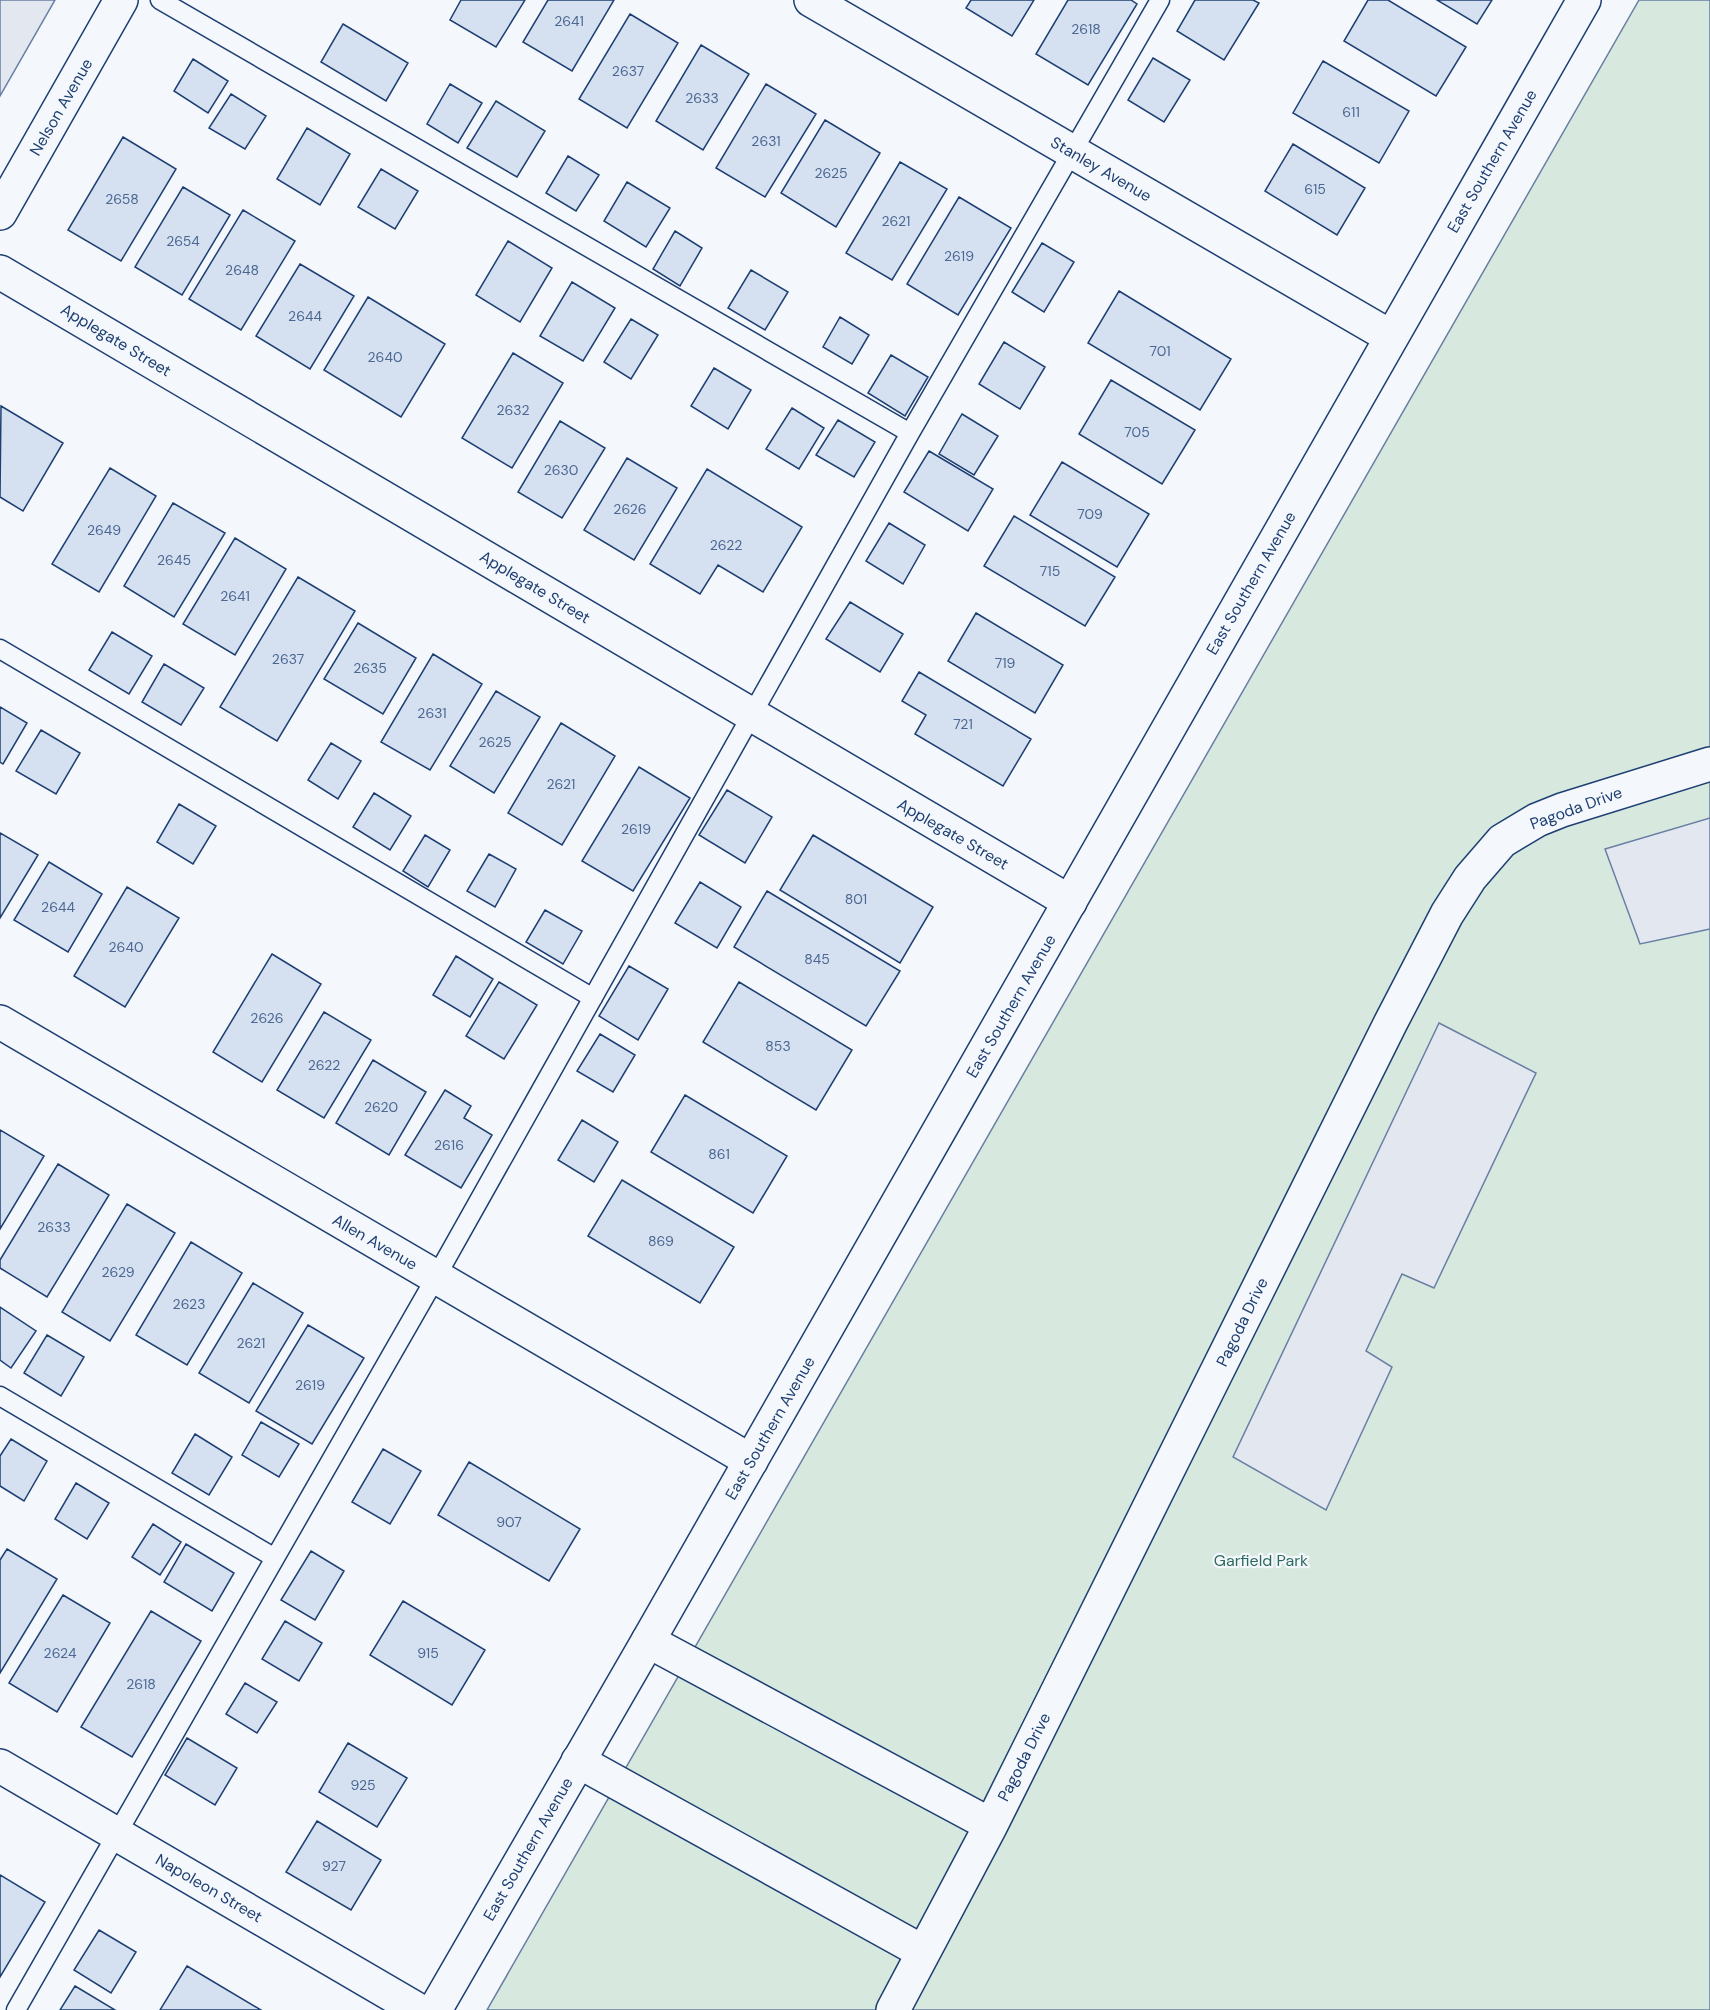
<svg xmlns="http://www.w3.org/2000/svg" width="1710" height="2010" font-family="'DM Sans',sans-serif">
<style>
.green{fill:#d7e8df;stroke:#687fa3;stroke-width:1.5}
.parking{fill:#e3e8f0;stroke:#687fa3;stroke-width:1.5}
.building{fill:#d5e0f0;stroke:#1d3f73;stroke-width:1.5}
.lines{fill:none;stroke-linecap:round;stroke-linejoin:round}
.service-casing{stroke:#1d3f73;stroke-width:21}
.minor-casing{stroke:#1d3f73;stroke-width:36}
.tertiary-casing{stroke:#1d3f73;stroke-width:36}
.service{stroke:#f4f7fb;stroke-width:18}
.minor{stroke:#f4f7fb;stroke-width:33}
.tertiary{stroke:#f4f7fb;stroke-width:33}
.labels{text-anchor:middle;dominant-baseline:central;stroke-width:4.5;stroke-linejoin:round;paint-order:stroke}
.number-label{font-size:14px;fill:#4b6792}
.street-label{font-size:16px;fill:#1d3f73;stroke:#f4f7fb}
.park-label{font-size:16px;fill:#2c6c60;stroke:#f4f7fb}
</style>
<rect width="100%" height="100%" fill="#f4f7fb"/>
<path class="green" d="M1639 0H1710V2010H487Z"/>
<path class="parking" d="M0 0H55L0 96Z
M1710 818V929L1640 944 1605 849Z
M1439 1023 1536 1073 1434 1288 1402 1274 1366 1351 1392 1367 1326 1510 1233 1457Z"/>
<path class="building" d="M461 0H525L496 47 450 20Z
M548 0H614L572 71 523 42Z
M971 0H1034L1012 36 966 8Z
M1068 0H1131L1137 4 1088 85 1036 54Z
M1195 0H1253L1259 3 1224 60 1177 31Z
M1368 0H1388L1466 47 1436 96 1344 41Z
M1437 0H1492L1477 24Z
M630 14 678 43 627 128 579 99Z
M343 24 408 63 386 101 321 62Z
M701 45 749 74 703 150 656 121Z
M1153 58 1190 80 1164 122 1128 100Z
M193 59 228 81 208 113 174 91Z
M1323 61 1409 111 1379 163 1293 113Z
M450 84 482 103 458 143 427 124Z
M766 84 816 114 765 197 716 168Z
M231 94 266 116 245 149 209 128Z
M496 101 545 131 517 177 467 148Z
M825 120 880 153 836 227 781 193Z
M307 128 350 154 320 205 277 179Z
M123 137 176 169 121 261 68 230Z
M1293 144 1365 188 1337 235 1265 191Z
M568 156 599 175 576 211 546 193Z
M900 162 947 189 892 280 846 253Z
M381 169 418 191 395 229 358 207Z
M627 182 670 208 646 247 604 221Z
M183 187 230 215 182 295 135 267Z
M959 197 1011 228 958 315 907 284Z
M243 210 295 241 241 330 189 299Z
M675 231 702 248 680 286 653 269Z
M508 241 552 268 520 322 476 295Z
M1042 243 1074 262 1044 312 1012 292Z
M300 264 354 296 310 369 256 336Z
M751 270 788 292 765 330 728 308Z
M572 282 615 308 583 361 540 336Z
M1119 291 1231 359 1200 410 1088 343Z
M368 297 445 344 401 417 324 370Z
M840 317 869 335 852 364 823 347Z
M631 319 658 335 631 379 604 362Z
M1004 342 1045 367 1020 409 979 384Z
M513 353 563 383 512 468 462 438Z
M891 355 928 377 905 416 868 393Z
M714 368 751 390 728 429 691 406Z
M1111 380 1195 430 1162 484 1079 434Z
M1 406 63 443 23 511 0 497Z
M792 408 824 428 799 469 766 449Z
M962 414 998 436 974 475 939 454Z
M838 420 875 442 854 477 816 455Z
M560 421 605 448 562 518 518 492Z
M929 451 993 489 968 531 904 492Z
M627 458 677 488 634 560 584 530Z
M1062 462 1149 514 1117 567 1030 515Z
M110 468 156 496 99 592 52 564Z
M707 469 802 527 763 592 718 565 700 594 650 564Z
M173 503 225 533 174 617 124 586Z
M1014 516 1115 577 1085 626 984 566Z
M889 523 925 545 903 584 866 561Z
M235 538 286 569 235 655 183 624Z
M298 577 355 611 277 741 220 707Z
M850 602 903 634 880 672 826 639Z
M976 613 1063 665 1035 713 948 661Z
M358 623 416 658 383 714 324 679Z
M112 632 152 656 129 694 89 670Z
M433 654 482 684 430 770 381 742Z
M164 664 204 688 181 725 142 702Z
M919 672 1031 739 1003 786 915 734 926 715 902 701Z
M496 691 540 717 494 793 450 766Z
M0 707 27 723 3 764 0 762Z
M561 723 615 756 562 845 508 813Z
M41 730 80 753 56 794 16 771Z
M331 743 361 761 338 799 308 780Z
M639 767 690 798 633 891 582 861Z
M727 790 772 817 745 863 699 835Z
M374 793 411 816 390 850 353 827Z
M179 804 216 826 193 864 157 842Z
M0 833 38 855 0 918Z
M425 835 450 850 428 887 403 871Z
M813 835 933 907 900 963 780 890Z
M489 854 516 869 495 907 467 891Z
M49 862 102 894 68 952 14 920Z
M700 882 741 907 717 948 675 923Z
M127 887 179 918 125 1007 74 976Z
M767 891 900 971 866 1026 734 947Z
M545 910 582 931 563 964 526 942Z
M272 954 321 984 262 1082 213 1052Z
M456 956 493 979 470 1017 433 995Z
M629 966 668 989 638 1040 599 1016Z
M499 982 537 1005 504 1059 466 1036Z
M739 982 852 1050 816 1110 703 1042Z
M324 1012 371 1040 324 1118 277 1090Z
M600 1034 635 1055 613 1092 577 1071Z
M373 1060 426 1092 389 1155 336 1123Z
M445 1090 471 1106 464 1118 492 1135 461 1188 405 1155Z
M685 1095 787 1156 753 1213 651 1152Z
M582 1120 618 1142 594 1182 558 1160Z
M0 1130 44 1156 0 1229Z
M58 1164 109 1195 47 1297 0 1268V1260Z
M622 1180 734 1247 700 1303 588 1236Z
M127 1204 175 1233 110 1341 62 1312Z
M191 1242 242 1273 187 1365 136 1335Z
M253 1283 303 1313 249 1403 199 1373Z
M0 1307 36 1331 11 1368 0 1360Z
M308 1325 364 1358 312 1444 256 1411Z
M47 1335 84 1357 61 1396 24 1373Z
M261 1422 299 1444 279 1477 242 1455Z
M195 1434 232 1457 209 1495 172 1473Z
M11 1439 47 1461 24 1501 0 1486V1456Z
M383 1449 421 1471 390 1524 352 1502Z
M469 1462 580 1529 549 1581 438 1515Z
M76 1483 109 1503 87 1539 55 1519Z
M153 1524 181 1542 160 1575 132 1557Z
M186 1544 234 1573 212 1611 164 1582Z
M7 1549 57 1579 0 1673V1560Z
M311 1551 344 1571 315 1620 281 1600Z
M63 1595 110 1623 57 1712 9 1683Z
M403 1601 485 1650 452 1705 370 1655Z
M151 1611 201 1641 132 1757 81 1727Z
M285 1621 322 1643 299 1681 262 1659Z
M245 1683 277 1702 257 1733 226 1714Z
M187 1738 237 1768 215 1805 165 1775Z
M348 1743 407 1778 377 1827 319 1792Z
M317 1821 381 1860 351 1910 286 1872Z
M0 1875 45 1902 0 1977Z
M99 1930 136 1952 111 1993 74 1970Z
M187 1966 261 2010H160Z
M75 1986 115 2010H60Z"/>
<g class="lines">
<defs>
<path id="service" d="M160 0 910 433
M0 649 593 998
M0 1396 275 1558
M16 2010 436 1277 910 433 1160 0"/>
<path id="minor" d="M811 0 1391 337
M0 213 121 0
M0 272 1070 902
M0 1022 751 1461
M648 1641 991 1825
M578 1761 923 1952
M0 1766 418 2010
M893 2010 991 1825 1391 1022 1447 914 1470 878 1502 841 1537 820 1562 810 1710 764"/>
<path id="tertiary" d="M435 2010 648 1641 1584 0"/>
</defs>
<use href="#service" class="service-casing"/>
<use href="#minor" class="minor-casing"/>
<use href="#tertiary" class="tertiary-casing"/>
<use href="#service" class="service"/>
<use href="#minor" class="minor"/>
<use href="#tertiary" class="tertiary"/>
</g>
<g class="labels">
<g class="number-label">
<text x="569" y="21">2641</text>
<text x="1086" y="29">2618</text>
<text x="628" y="71">2637</text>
<text x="702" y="98">2633</text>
<text x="1351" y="112">611</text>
<text x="766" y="141">2631</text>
<text x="831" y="173">2625</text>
<text x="1315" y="189">615</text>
<text x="122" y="199">2658</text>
<text x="896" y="221">2621</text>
<text x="183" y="241">2654</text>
<text x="959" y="256">2619</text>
<text x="242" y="270">2648</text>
<text x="305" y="316">2644</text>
<text x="1160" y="351">701</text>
<text x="385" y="357">2640</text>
<text x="513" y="410">2632</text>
<text x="1137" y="432">705</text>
<text x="561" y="470">2630</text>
<text x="630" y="509">2626</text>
<text x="1090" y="514">709</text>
<text x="104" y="530">2649</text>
<text x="726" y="545">2622</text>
<text x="174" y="560">2645</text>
<text x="1050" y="571">715</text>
<text x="235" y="596">2641</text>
<text x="288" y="659">2637</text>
<text x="1005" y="663">719</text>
<text x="370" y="668">2635</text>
<text x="432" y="713">2631</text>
<text x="963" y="724">721</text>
<text x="495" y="742">2625</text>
<text x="561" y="784">2621</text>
<text x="636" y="829">2619</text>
<text x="856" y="899">801</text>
<text x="58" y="907">2644</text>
<text x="126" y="947">2640</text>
<text x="817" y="959">845</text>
<text x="267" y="1018">2626</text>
<text x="778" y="1046">853</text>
<text x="324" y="1065">2622</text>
<text x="381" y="1107">2620</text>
<text x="449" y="1145">2616</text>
<text x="719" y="1154">861</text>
<text x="54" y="1227">2633</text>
<text x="661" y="1241">869</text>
<text x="118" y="1272">2629</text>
<text x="189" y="1304">2623</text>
<text x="251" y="1343">2621</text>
<text x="310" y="1385">2619</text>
<text x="509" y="1522">907</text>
<text x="60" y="1653">2624</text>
<text x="428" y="1653">915</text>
<text x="141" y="1684">2618</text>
<text x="363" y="1785">925</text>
<text x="334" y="1866">927</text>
</g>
<g class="street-label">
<text transform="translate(61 107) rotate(-60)">Nelson Avenue</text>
<text transform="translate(1492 161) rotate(-60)">East Southern Avenue</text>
<text transform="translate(1101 169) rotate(30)">Stanley Avenue</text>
<text transform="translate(116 340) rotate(31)">Applegate Street</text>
<text transform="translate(1251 583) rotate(-60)">East Southern Avenue</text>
<text transform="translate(535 587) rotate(31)">Applegate Street</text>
<text transform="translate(1576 808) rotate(-20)">Pagoda Drive</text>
<text transform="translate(953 834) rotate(30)">Applegate Street</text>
<text transform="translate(1011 1006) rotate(-60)">East Southern Avenue</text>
<text transform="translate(375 1242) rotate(30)">Allen Avenue</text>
<text transform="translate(1242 1322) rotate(-64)">Pagoda Drive</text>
<text transform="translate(770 1428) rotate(-60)">East Southern Avenue</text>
<text transform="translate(1024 1757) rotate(-63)">Pagoda Drive</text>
<text transform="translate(528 1849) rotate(-60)">East Southern Avenue</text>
<text transform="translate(209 1888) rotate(30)">Napoleon Street</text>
</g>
<g class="park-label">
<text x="1261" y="1560">Garfield Park</text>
</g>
</g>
</svg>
